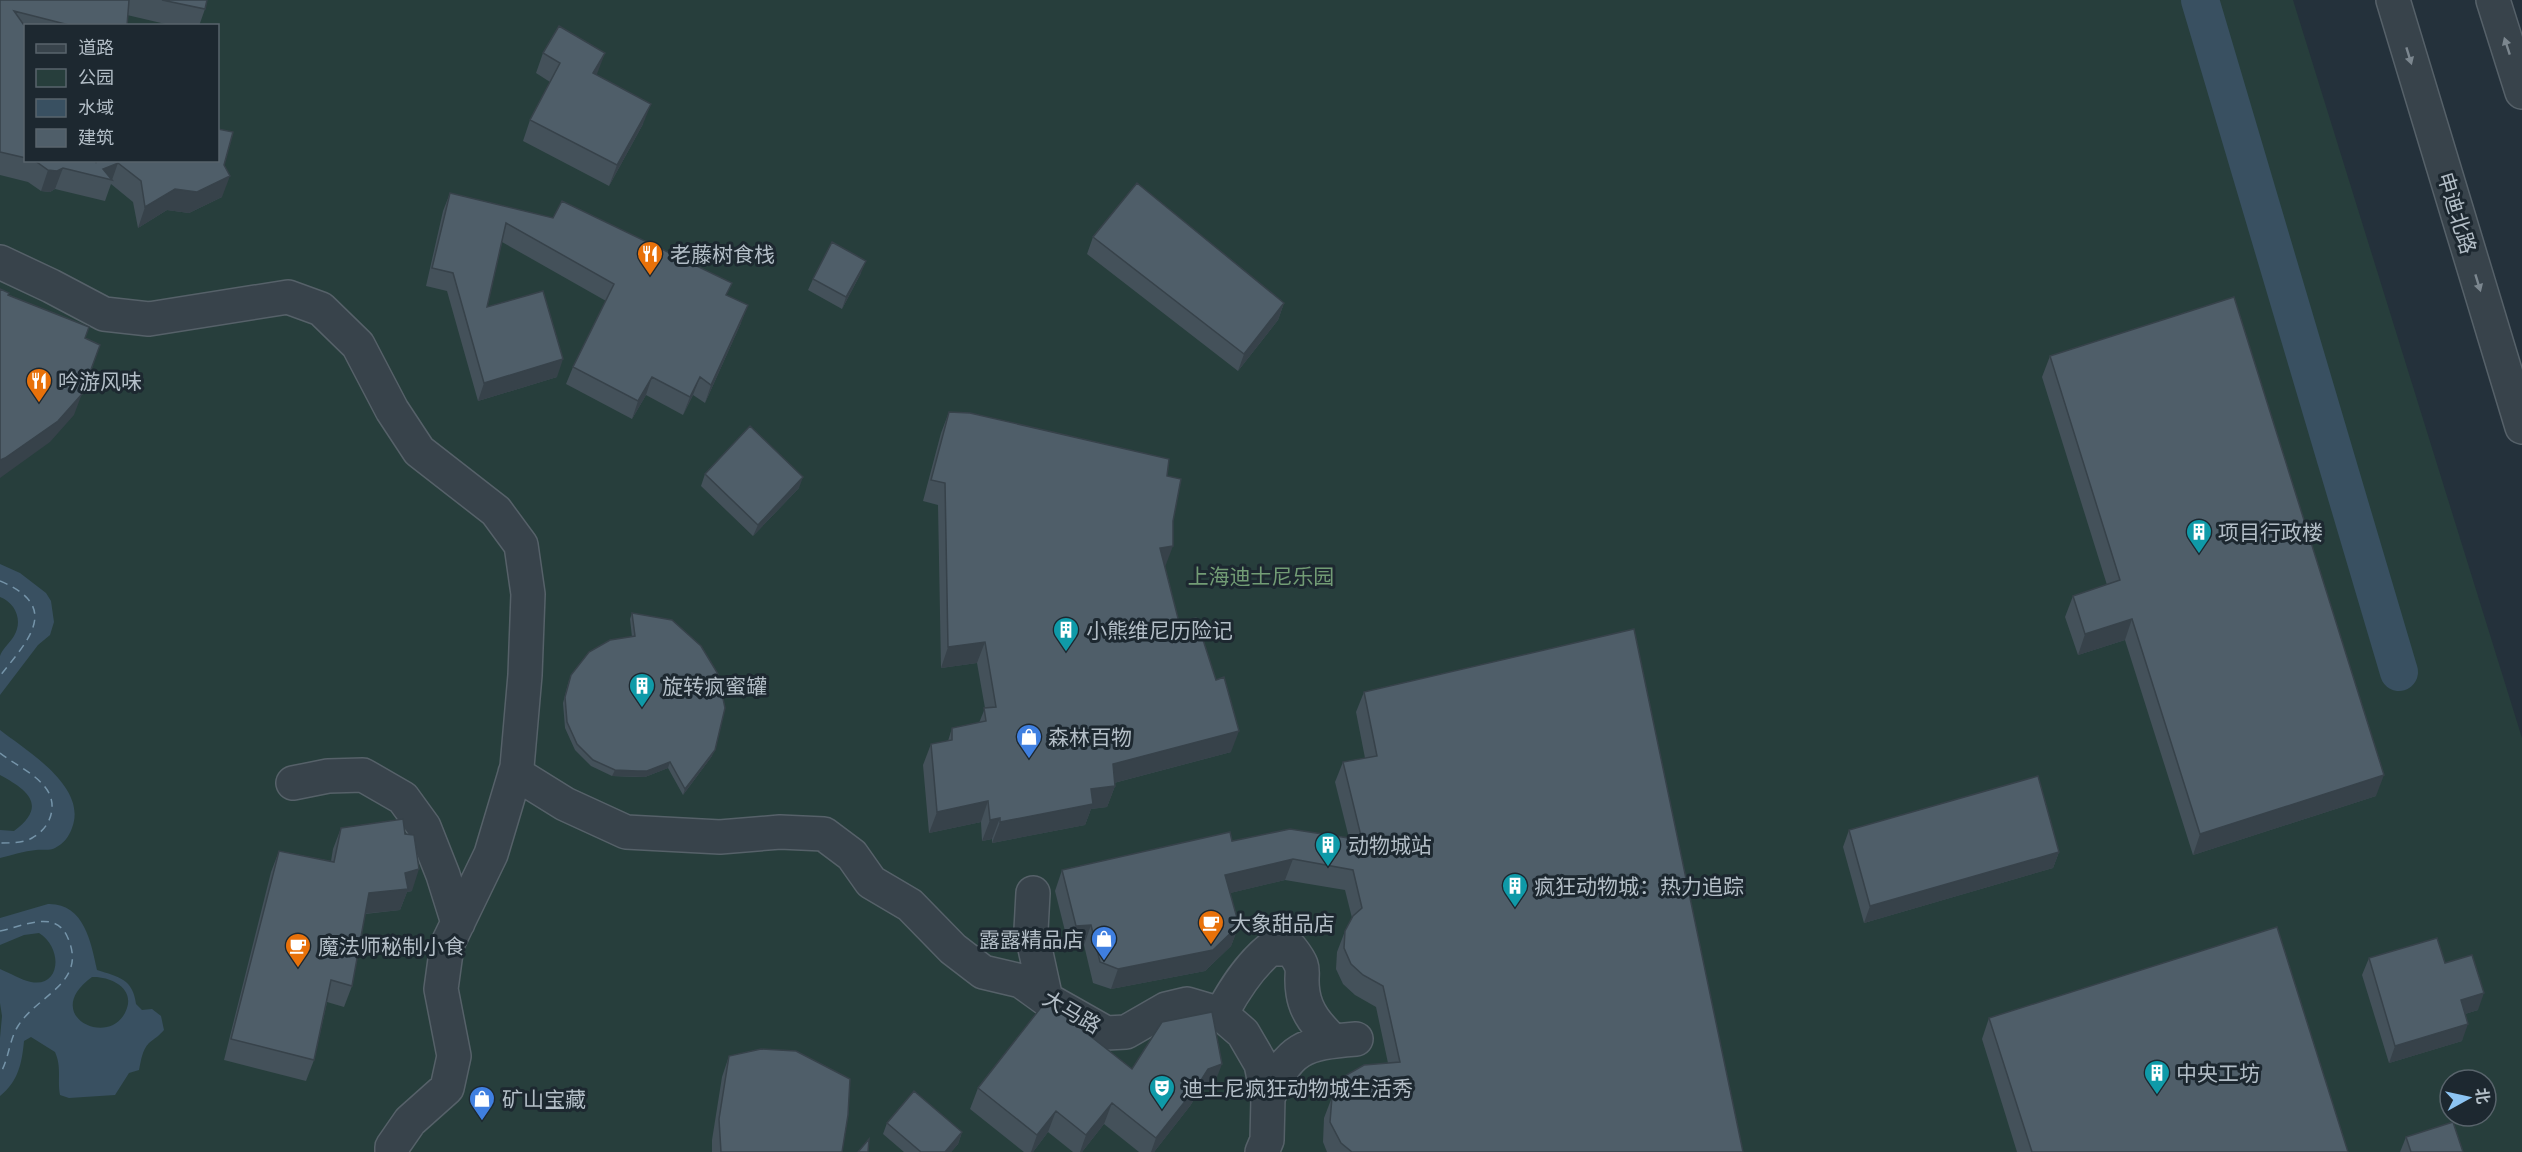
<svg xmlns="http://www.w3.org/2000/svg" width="2522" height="1152" font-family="'Space Grotesk','Noto Sans SC',sans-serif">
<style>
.green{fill:#273e3c;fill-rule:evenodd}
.water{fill:#395061;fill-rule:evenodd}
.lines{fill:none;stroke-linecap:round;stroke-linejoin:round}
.canal{stroke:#395061;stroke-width:38}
.ferry{stroke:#7594a9;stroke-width:1.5;stroke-dasharray:8 6;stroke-linecap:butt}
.minor-casing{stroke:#566169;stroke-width:36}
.minor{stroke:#38434b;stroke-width:33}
.wall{fill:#44515a}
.shaded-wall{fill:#37424a}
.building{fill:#4f5e69;stroke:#37424a;stroke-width:1.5}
.oneway{fill:#7c878f}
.labels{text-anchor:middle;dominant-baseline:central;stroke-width:6;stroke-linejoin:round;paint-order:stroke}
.street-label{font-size:21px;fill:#b3bec7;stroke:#1d2830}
.poi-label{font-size:21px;fill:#b3bec7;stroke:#1d2830;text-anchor:start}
.park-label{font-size:21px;fill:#729c75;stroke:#1d2830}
</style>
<rect width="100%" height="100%" fill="#24313b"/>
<path class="green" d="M0 0H2293L2522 738V1152H0ZM26 26H218V160H26ZM2450 1080H2486V1116H2450Z"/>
<path class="water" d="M0 564 20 573 46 593 51 601 54 622 50 635 38 645 0 695C0 684 0 667 0 656 2 649 10 643 14 636 23 621 16 603 0 597Z
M0 730C27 751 88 787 72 828 69 837 63 844 55 848 49 851 43 849 36 850 24 851 12 855 0 858V830L14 831C48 806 28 790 0 775Z
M48 904C84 903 91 942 97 970 119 977 133 979 136 1004L142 1010 152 1009 161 1016 164 1030C159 1036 155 1038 149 1043 142 1050 141 1061 139 1070L129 1073 115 1095 69 1098 60 1095C57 1079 62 1068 55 1052L31 1037 24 1041C22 1063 18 1082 0 1096V1038L2 1016 0 1003V969C10 973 21 980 31 982 60 988 64 949 39 933L24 935 0 945V918ZM92 977C109 976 134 987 127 1008 113 1051 38 1016 92 977Z"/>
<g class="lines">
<path class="canal" d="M2200 0 2399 672"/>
<path class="ferry" d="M0 581C62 607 28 640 0 676
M0 753C14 764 34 773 45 787 59 804 51 828 32 838 24 843 10 843 0 843
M0 931C22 927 54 909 67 936 89 983 38 994 18 1026 9 1040 9 1059 0 1074"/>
<defs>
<path id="minor" d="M2393 0 2522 427
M2493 0 2522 92
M0 262 51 286 104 314 149 319 288 297 321 309 358 345 392 410 419 451 496 511 521 545 528 594 525 675 517 767 491 854 447 945 441 989 454 1056 447 1088 410 1121 392 1147V1152
M515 773 565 804 626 832 720 837 780 832 824 834 852 855 871 882 910 905 953 949 983 972 1021 981 1046 999 1106 1033 1126 1032 1166 1009 1187 1004 1221 1014 1243 1033 1261 1064 1268 1098 1267 1140 1262 1152
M293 783 328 776 363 775 403 798 424 827 443 875 458 923
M1033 893 1031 930 1046 999
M1221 1014C1234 990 1249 966 1270 949H1291C1309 972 1299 969 1303 993 1306 1013 1318 1026 1332 1040
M1268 1098C1288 1048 1304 1043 1356 1039"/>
</defs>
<use href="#minor" class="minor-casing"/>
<use href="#minor" class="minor"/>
</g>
<path class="wall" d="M0 0H207L205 9 199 26H174L127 15V26H26V160H218L224 165 222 197 189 213 167 210 138 228 133 202 111 184 105 201 55 189 50 192 41 191 28 182 0 175Z
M543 53 597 75 643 124 609 186 523 141 530 120 550 82 536 73Z
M450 193 727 296 741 323 705 403 693 395 683 415 646 395 632 419 566 384 573 367 606 301 502 242 487 307 557 377 478 401 447 291 426 286 443 211Z
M1093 237 1284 303 1278 320 1238 371 1087 254Z
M861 273 842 309 808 290 813 279Z
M2050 356 2376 796 2193 855 2125 640 2078 655 2065 617 2073 596 2107 585 2042 377Z
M949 412 1167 476 1165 567 1179 622 1231 752 1114 783 1115 786 1107 807 1091 809 1085 825 992 843V839L982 841 981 822 929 833 923 765 931 744 948 741 952 728 979 723 985 708 977 663 941 668 938 505 923 501 941 433Z
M705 474 799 488 753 536 701 486Z
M632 613 712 756 683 795 668 768 645 777H635L612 776 591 766 575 750 565 728 563 703 569 680 632 637 630 619Z
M1364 692 1743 1152H1327L1323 1142 1324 1118 1332 1097 1388 1063 1376 1007 1355 995 1343 984 1336 969 1337 952 1345 931 1352 918 1345 890 1285 880 1230 893 1239 925 1231 946 1205 971 1111 989 1093 983 1084 945 1069 947 1055 891 1062 870 1232 841 1349 838 1335 782 1343 762 1365 758 1356 712Z
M341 828 412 891 407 892 400 910 365 914 352 986 344 1007 327 1002 314 1060 306 1081 224 1060 271 872 279 851 331 861 333 849Z
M1849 830 2059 852 2053 868 1864 923 1843 847Z
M2369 958 2445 963 2478 1010 2465 1014 2462 1041 2389 1063 2362 975Z
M1989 1018 2348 1152H2017L1982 1039Z
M729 1056 842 1152H712V1140L722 1077Z
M1214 1085 1200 1090 1190 1106 1154 1152H1139L1104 1124 1082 1152H1073L1048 1132 1033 1152H1024L970 1109 978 1088Z
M887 1123 962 1132 958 1144 951 1152H904L883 1134Z
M2406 1137 2463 1152H2400Z"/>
<path class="shaded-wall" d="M605 53 597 74 586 93 593 73Z
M651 104 643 124 609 186 617 165Z
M118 163 112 180 103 169Z
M63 168 55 189 50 192 41 191 48 170Z
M230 176 222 197 189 213 167 210 138 228 145 207 175 189Z
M866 261 861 273 842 309 846 297Z
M1284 303 1278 320 1238 371 1244 354Z
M748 305 741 323 705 403 711 385Z
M100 345 74 415 50 442 0 478V460Z
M563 359 557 377 478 401 484 383Z
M652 377 646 395 632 419 638 401Z
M700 377 693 395 683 415 690 397Z
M803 477 799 488 753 536 758 525Z
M1173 546 1165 567 1160 548Z
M2132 619 2125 640 2078 655 2085 634Z
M985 642 977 663 941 668 948 647Z
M1239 731 1231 752 1106 785 1113 764Z
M715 750 712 756 683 795 685 789Z
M670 762 668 768 645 777 612 776 615 770Z
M2384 775 2376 796 2193 855 2200 834Z
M1115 786 1107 807 1091 809 1085 825 992 843 1000 822 1091 789Z
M988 801 981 822 929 833 937 812Z
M1000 818 992 839 982 841 990 820Z
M2059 852 2053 868 1864 923 1870 906Z
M1293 859 1285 880 1218 896 1225 875Z
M419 869 412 891 407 892 400 910 361 914 369 893 405 873Z
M1091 925 1084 945 1069 947 1076 926Z
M1239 925 1231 946 1205 971 1111 989 1118 969Z
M2484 993 2478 1010 2455 1017 2461 1000Z
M2468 1024 2462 1041 2389 1063 2395 1046Z
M1222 1064 1214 1085 1200 1090 1190 1106 1154 1152H1151L1156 1138 1208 1069Z
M1112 1103 1104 1124 1082 1152H1080L1086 1135Z
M1056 1111 1048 1132 1033 1152H1031L1037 1135Z
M962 1132 958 1144 951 1152H945Z"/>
<path class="building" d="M0 0H129L127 26H73L14 11 26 28V158L0 152Z
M162 0H207L205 9Z
M559 26 605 53 593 73 651 104 617 165 530 120 560 63 543 53Z
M218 129 233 132 224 165 230 176 197 192 175 189 145 207 141 181 118 163 103 169 112 180 63 168 57 171 48 170 34 160H95L96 162 97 160H218Z
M1137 183 1284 303 1244 354 1093 237Z
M450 193 553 218 562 201 732 283 726 295 748 305 711 385 700 377 690 397 652 377 638 401 573 367 614 284 506 223 487 307 543 291 563 359 484 383 453 273 432 268Z
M832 242 866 261 846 297 813 279Z
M0 289 9 293 8 295 89 327 85 338 100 345 82 394 58 421 5 458 0 460Z
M2234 297 2384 775 2200 834 2132 619 2085 634 2073 596 2120 580 2050 356Z
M949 412 970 413 1169 459 1167 476 1181 479 1173 521V546L1160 548 1179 622 1196 618 1216 680 1224 677 1239 731 1113 764 1115 786 1091 789 1093 804 1000 822V818L990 820 988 801 937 812 931 744 952 740V728L986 721 984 708 996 707 985 642 948 647 945 483 931 480Z
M750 426 803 477 758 525 705 474Z
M632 613 672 620 701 646 718 674 725 708 715 750 685 789 670 762 647 771H637L615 770 593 760 577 744 567 722 565 697 571 675 589 652 610 640 635 636Z
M1634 629 1743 1152H1352L1341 1143 1330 1122 1332 1097 1343 1077 1364 1065 1400 1062 1383 986 1363 975 1351 964 1344 948 1345 931 1353 916 1362 908 1353 870 1293 859 1225 875 1239 925 1213 950 1118 969 1100 962 1091 925 1076 926 1062 870 1230 832 1232 841 1290 829 1362 840 1343 762 1377 756 1364 692Z
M2038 776 2059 852 1870 906 1849 830Z
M403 819 405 834 414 835 419 869 405 873 408 889 369 893 352 986 331 980 314 1060 231 1039 279 851 334 862 341 828Z
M2277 927 2348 1152H2032L1989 1018Z
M2437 938 2445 963 2472 955 2484 993 2461 1000 2468 1024 2395 1046 2369 958Z
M1046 1001 1132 1069 1162 1022 1212 1012 1222 1064 1208 1069 1198 1085 1156 1138 1112 1103 1086 1135 1056 1111 1037 1135 978 1088Z
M761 1049 796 1051 850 1079 848 1115 842 1152H721L719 1119 729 1056Z
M914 1091 962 1132 945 1152H921L887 1123Z
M2453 1122 2463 1152H2411L2406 1137Z
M869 1139 868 1152H858Z"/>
<defs><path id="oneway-solid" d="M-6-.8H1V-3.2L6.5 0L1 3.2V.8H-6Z" transform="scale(1.5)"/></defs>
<g class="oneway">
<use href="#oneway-solid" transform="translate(2507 46) rotate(-108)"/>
<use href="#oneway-solid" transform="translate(2409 56) rotate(73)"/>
<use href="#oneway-solid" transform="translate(2478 283) rotate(73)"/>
</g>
<defs>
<symbol id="restaurant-pin" viewBox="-11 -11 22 30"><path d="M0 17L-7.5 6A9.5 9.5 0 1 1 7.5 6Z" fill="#e8710a" stroke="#1d2830"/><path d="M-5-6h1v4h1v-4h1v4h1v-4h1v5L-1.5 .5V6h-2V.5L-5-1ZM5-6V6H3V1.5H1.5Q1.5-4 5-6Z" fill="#fff"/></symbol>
<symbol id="building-pin" viewBox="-11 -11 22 30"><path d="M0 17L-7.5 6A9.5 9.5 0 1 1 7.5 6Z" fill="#0f9aa8" stroke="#1d2830"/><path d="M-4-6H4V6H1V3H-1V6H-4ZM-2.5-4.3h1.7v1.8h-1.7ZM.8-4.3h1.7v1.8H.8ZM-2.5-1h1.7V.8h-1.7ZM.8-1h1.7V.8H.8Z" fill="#fff"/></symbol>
<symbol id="shop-pin" viewBox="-11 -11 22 30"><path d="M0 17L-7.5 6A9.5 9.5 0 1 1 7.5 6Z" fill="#3f7fe0" stroke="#1d2830"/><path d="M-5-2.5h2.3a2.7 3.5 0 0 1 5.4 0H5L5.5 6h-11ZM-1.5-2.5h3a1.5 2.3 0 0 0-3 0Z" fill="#fff"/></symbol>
<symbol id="cafe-pin" viewBox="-11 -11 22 30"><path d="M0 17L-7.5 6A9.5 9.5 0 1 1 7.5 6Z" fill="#e8710a" stroke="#1d2830"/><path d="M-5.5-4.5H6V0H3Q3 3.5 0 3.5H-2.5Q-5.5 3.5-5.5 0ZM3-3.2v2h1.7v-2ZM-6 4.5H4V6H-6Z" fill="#fff"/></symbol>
<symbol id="theatre-pin" viewBox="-11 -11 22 30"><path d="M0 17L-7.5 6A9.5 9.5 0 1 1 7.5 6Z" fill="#0f9aa8" stroke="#1d2830"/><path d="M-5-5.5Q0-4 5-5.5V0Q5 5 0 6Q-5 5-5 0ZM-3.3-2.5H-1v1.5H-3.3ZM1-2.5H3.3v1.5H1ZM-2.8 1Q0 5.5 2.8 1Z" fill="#fff"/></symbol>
</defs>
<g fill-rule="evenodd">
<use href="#restaurant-pin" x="635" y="239" width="30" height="40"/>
<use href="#restaurant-pin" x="24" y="366" width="30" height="40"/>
<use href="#building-pin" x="2184" y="517" width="30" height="40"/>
<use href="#building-pin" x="1051" y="615" width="30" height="40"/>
<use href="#building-pin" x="627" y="671" width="30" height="40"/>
<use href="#shop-pin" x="1014" y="722" width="30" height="40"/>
<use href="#building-pin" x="1313" y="830" width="30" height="40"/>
<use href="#building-pin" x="1500" y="871" width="30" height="40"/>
<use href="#cafe-pin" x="1196" y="908" width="30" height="40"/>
<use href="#shop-pin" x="1089" y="924" width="30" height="40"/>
<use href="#cafe-pin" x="283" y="931" width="30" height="40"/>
<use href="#building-pin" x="2142" y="1058" width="30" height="40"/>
<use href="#theatre-pin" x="1147" y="1073" width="30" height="40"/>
<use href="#shop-pin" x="467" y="1084" width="30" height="40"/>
</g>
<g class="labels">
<g class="street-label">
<text transform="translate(2457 213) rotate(73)">申迪北路</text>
<text transform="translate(1072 1012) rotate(30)">大马路</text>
</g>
<g class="poi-label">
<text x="670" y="254">老藤树食栈</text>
<text x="58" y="381">吟游风味</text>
<text x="2218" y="532">项目行政楼</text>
<text x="1086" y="630">小熊维尼历险记</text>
<text x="662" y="686">旋转疯蜜罐</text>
<text x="1048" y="737">森林百物</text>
<text x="1348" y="845">动物城站</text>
<text x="1534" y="886">疯狂动物城：热力追踪</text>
<text x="1230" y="923">大象甜品店</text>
<text x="1084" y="939" text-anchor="end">露露精品店</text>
<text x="318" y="946">魔法师秘制小食</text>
<text x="2176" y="1073">中央工坊</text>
<text x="1182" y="1088">迪士尼疯狂动物城生活秀</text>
<text x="502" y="1099">矿山宝藏</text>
</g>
<g class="park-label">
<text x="1261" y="576">上海迪士尼乐园</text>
</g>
</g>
<rect x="24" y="24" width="195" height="138" fill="#1d2830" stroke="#59646c" stroke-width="1.5"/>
<rect x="36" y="44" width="30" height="9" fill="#38434b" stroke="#59646c" stroke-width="1.5"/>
<text x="78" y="54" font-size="18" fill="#b3bec7">道路</text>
<rect x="36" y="69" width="30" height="18" fill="#273e3c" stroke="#59646c" stroke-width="1.5"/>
<text x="78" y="84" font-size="18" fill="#b3bec7">公园</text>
<rect x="36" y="99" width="30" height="18" fill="#395061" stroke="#59646c" stroke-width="1.5"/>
<text x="78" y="114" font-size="18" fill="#b3bec7">水域</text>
<rect x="36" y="129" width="30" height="18" fill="#4f5e69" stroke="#59646c" stroke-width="1.5"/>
<text x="78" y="144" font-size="18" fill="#b3bec7">建筑</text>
<g transform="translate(2468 1098) rotate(82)"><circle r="28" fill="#1d2830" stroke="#59646c" stroke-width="1.5"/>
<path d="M0-4.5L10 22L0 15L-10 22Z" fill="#8cc4f3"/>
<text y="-9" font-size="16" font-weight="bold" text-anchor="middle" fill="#b3bec7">北</text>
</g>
</svg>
